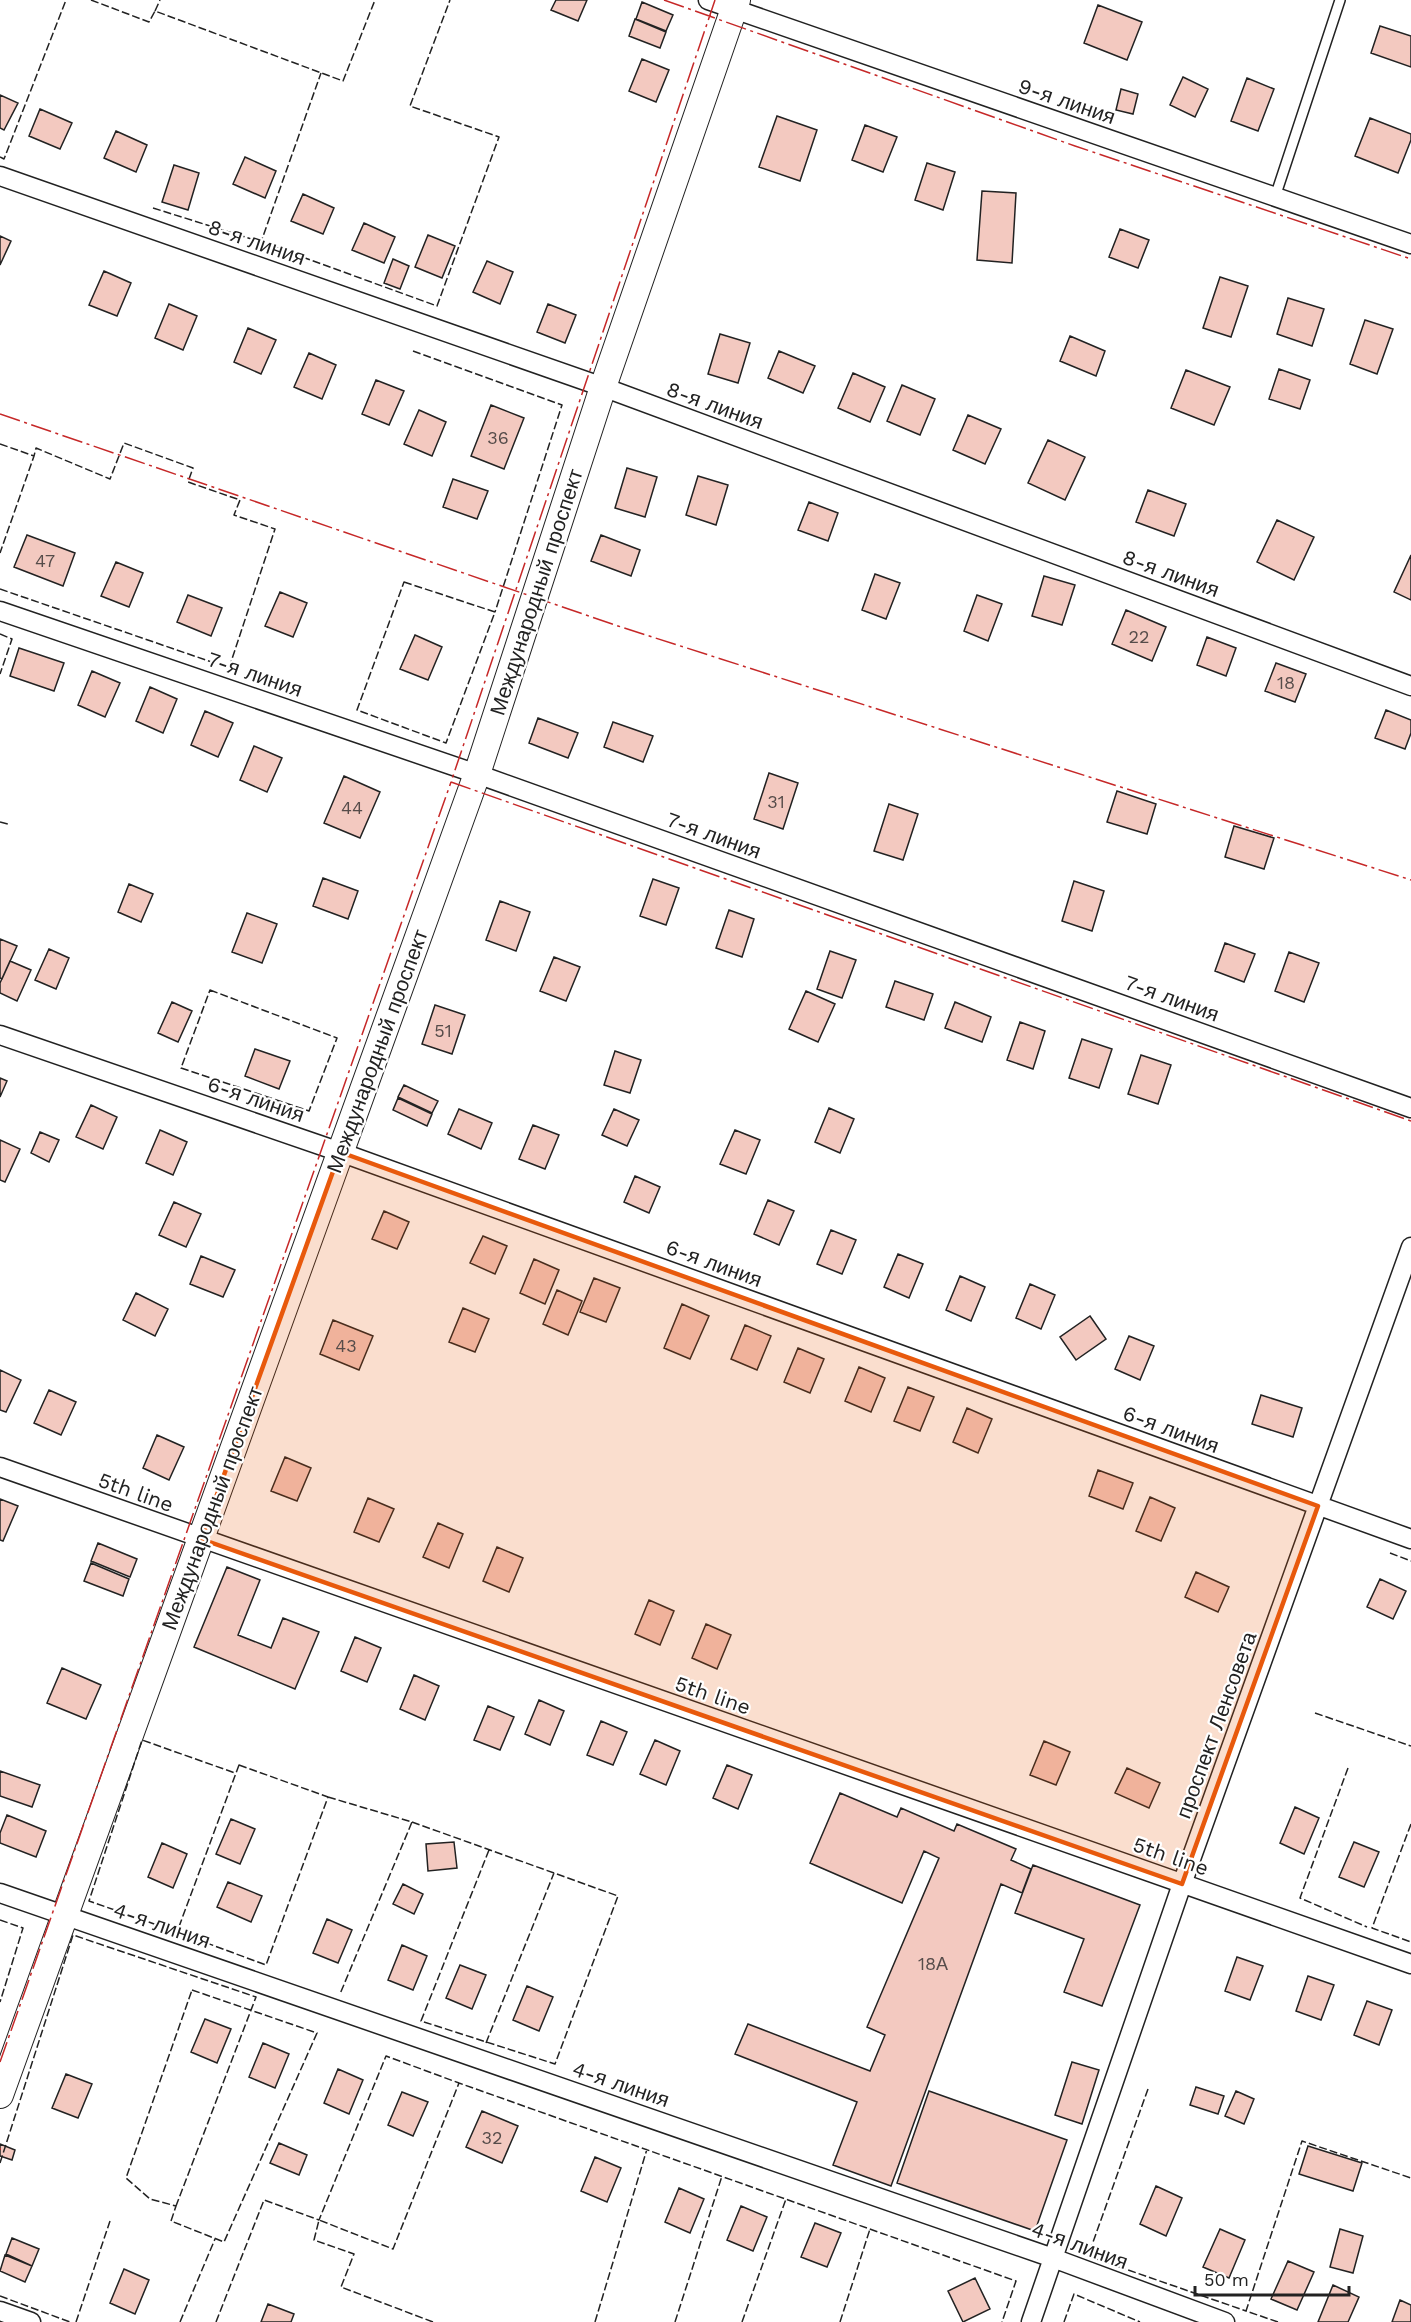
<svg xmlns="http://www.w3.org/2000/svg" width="1411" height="2322" font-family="'Work Sans',sans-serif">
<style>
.building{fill:#f3c9c0;stroke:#222;stroke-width:1.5}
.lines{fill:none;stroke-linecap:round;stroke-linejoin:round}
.lane-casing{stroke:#222;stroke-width:12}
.street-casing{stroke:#222;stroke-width:21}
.secondary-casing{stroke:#222;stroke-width:28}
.lane{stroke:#fff;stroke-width:9}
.street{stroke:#fff;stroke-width:18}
.secondary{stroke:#fff;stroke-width:26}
.fence{stroke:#222;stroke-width:1.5;stroke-dasharray:8 3;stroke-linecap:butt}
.power{stroke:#c62828;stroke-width:1.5;stroke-dasharray:21 4.5 3 4.5;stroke-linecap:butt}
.marked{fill:#e8590c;fill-opacity:0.2;stroke:#e8590c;stroke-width:4.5;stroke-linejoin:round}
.labels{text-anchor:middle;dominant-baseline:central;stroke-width:4.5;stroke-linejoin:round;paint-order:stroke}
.number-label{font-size:18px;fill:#564c4a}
.street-label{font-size:21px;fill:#222;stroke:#fff}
</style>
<rect width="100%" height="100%" fill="#fff"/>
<path class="building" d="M556 0H587L578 21 551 10Z
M642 2 673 15 666 31 636 19Z
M1098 5 1142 22 1127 60 1084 43Z
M635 19 666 32 660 48 629 36Z
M1380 26 1411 36V67L1371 53Z
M642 59 669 70 656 102 629 91Z
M1183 77 1208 89 1195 117 1170 105Z
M1247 78 1274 89 1258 131 1231 121Z
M1121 89 1138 94 1133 114 1116 110Z
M0 95 18 103 4 130 0 128Z
M40 109 72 123 60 149 29 136Z
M777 116 817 130 800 181 759 167Z
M1370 118 1411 134V140L1398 173 1355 156Z
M865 125 897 137 883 172 852 160Z
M116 131 147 145 136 172 104 158Z
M245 157 276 171 265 198 233 184Z
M927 163 955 172 943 210 915 200Z
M174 165 199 173 188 210 162 202Z
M982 191 1016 193 1012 263 977 260Z
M303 194 334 208 323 234 291 221Z
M364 223 395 237 384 263 352 250Z
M1120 229 1149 240 1138 268 1109 257Z
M428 235 455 246 442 278 415 267Z
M0 236 11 241 0 265Z
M393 259 409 266 400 289 384 283Z
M487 261 513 272 500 304 473 292Z
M104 271 131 283 117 316 89 305Z
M1220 277 1248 286 1231 337 1203 328Z
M1288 298 1324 309 1312 346 1277 334Z
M169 304 197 316 183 350 155 338Z
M548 304 576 315 565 343 537 332Z
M1365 320 1393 329 1377 374 1350 364Z
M248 328 276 340 261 374 234 362Z
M720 334 750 343 738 383 708 374Z
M1070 336 1105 351 1096 376 1060 361Z
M779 351 815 366 803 393 768 378Z
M309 353 336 365 322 399 294 387Z
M1279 369 1310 380 1300 409 1269 399Z
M1186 370 1230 387 1214 425 1171 408Z
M853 373 885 387 870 422 838 408Z
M376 380 404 391 389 425 362 414Z
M902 385 935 399 920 435 887 421Z
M491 405 524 418 504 469 471 456Z
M419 410 446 422 432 456 404 444Z
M968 415 1001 429 985 464 953 450Z
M1048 440 1085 457 1065 500 1028 483Z
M627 468 657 477 645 517 615 508Z
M698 476 728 485 716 525 686 515Z
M453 479 488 491 477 519 443 507Z
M1148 490 1186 504 1174 536 1136 522Z
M809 502 838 513 828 541 798 530Z
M1277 520 1314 537 1294 580 1257 562Z
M27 535 75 553 63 586 14 567Z
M601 535 640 550 631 576 591 561Z
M1411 555V600L1394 592Z
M116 562 143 573 129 607 101 596Z
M875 574 900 583 886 619 862 610Z
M1044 576 1075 585 1062 625 1032 616Z
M280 592 307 603 293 637 265 626Z
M188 595 222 608 211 636 177 622Z
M977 595 1002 604 988 641 964 631Z
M1126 610 1166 627 1152 661 1112 644Z
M415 635 442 647 428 680 400 669Z
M1207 637 1236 648 1226 676 1197 665Z
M19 648 64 663 54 691 10 676Z
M1276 663 1306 674 1295 702 1265 691Z
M92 671 120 683 105 717 78 705Z
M150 687 177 699 163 733 136 721Z
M1386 710 1411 720V733L1405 749 1375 738Z
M205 711 233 723 218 757 191 745Z
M538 718 578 733 568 758 529 743Z
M613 722 653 736 643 762 604 747Z
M254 746 282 758 267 792 240 780Z
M769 773 798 783 783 829 754 819Z
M344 776 380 792 360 838 324 823Z
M1117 791 1156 804 1147 834 1107 822Z
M889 804 918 814 903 860 874 851Z
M1234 826 1274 838 1264 869 1225 857Z
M323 878 358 891 348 919 313 906Z
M653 879 679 888 666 925 640 916Z
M1074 881 1104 891 1092 931 1062 921Z
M129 884 153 894 141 922 118 912Z
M500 901 530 912 516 951 486 940Z
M729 910 754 919 742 957 716 948Z
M247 913 277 924 262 963 232 952Z
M0 939 17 946 2 979 0 978Z
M1225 943 1255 954 1244 982 1215 971Z
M49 949 69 958 56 989 35 980Z
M830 951 856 960 842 998 817 989Z
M1289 952 1319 963 1304 1002 1275 991Z
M554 957 580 967 566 1001 540 991Z
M10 961 31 970 17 1001 0 993V983Z
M895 981 933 994 924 1020 886 1007Z
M806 991 835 1004 818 1042 789 1029Z
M172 1002 192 1011 178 1042 158 1033Z
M955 1002 991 1017 982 1042 945 1028Z
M435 1005 465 1015 452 1054 422 1044Z
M1020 1022 1045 1031 1033 1069 1007 1060Z
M1082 1039 1112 1049 1099 1088 1069 1078Z
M255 1049 290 1061 279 1089 245 1076Z
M615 1051 641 1060 630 1093 604 1085Z
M1141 1055 1171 1065 1158 1104 1128 1094Z
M0 1078 7 1081 0 1097Z
M404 1085 438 1101 432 1113 398 1097Z
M398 1098 432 1114 427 1126 393 1110Z
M91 1105 117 1117 103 1149 76 1137Z
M829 1108 854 1119 840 1153 815 1142Z
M459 1109 492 1123 481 1149 448 1134Z
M614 1109 639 1120 627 1146 602 1135Z
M533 1125 559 1135 545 1169 519 1159Z
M160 1130 187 1142 173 1175 146 1163Z
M735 1130 760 1140 746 1174 720 1164Z
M40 1132 59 1140 49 1162 31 1153Z
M0 1140 20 1149 5 1182 0 1180Z
M635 1176 660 1187 649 1213 624 1202Z
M768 1200 794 1211 779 1245 754 1234Z
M174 1202 201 1214 186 1247 159 1235Z
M384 1211 409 1222 397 1249 372 1239Z
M831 1230 856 1240 842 1274 817 1264Z
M483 1236 507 1246 495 1274 470 1263Z
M898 1254 923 1264 909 1298 884 1287Z
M201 1256 235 1270 223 1297 190 1284Z
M534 1259 559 1270 545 1304 520 1293Z
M960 1276 985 1287 971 1321 946 1310Z
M594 1278 620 1288 606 1322 580 1312Z
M1030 1284 1055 1295 1041 1329 1016 1318Z
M557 1290 582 1301 568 1335 543 1324Z
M136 1293 168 1309 155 1336 123 1320Z
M682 1304 709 1316 690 1359 664 1348Z
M463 1308 489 1319 475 1352 449 1342Z
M1090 1316 1106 1339 1076 1360 1060 1337Z
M333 1320 373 1336 359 1370 320 1354Z
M745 1325 771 1336 757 1370 731 1359Z
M1129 1336 1154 1346 1140 1380 1115 1369Z
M798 1348 824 1359 810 1393 784 1382Z
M859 1367 885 1378 871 1412 845 1401Z
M0 1370 21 1380 6 1412 0 1410Z
M908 1387 934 1397 920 1431 894 1421Z
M49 1390 76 1402 61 1435 34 1423Z
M1261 1395 1302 1408 1293 1437 1252 1424Z
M967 1408 992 1419 978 1453 953 1442Z
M157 1435 184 1447 169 1480 143 1468Z
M285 1457 311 1468 297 1501 271 1491Z
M1098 1470 1133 1483 1123 1509 1089 1496Z
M1150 1497 1175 1508 1161 1541 1136 1531Z
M368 1498 394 1509 379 1542 354 1532Z
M0 1499 18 1506 3 1541 0 1540Z
M438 1523 463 1534 449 1568 423 1557Z
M98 1543 137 1559 130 1577 91 1561Z
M497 1547 523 1558 509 1592 483 1581Z
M91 1563 129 1579 123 1596 84 1581Z
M227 1567 260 1580 238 1635 271 1648 283 1618 319 1632 295 1689 194 1647Z
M1196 1572 1229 1587 1218 1612 1185 1597Z
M1380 1579 1406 1591 1393 1619 1367 1607Z
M649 1600 674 1611 660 1645 635 1634Z
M706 1624 731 1635 717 1669 692 1658Z
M355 1637 381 1648 367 1682 341 1671Z
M62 1668 101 1685 86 1719 47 1703Z
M414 1675 439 1686 425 1720 400 1709Z
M539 1700 564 1711 550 1745 525 1734Z
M488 1706 514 1717 500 1750 474 1740Z
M601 1721 627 1732 613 1765 587 1755Z
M655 1740 680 1751 666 1785 640 1774Z
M1044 1741 1070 1752 1056 1785 1030 1775Z
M727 1765 752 1775 738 1809 713 1798Z
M1127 1768 1160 1783 1149 1808 1115 1793Z
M0 1771 40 1785 32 1807 0 1796Z
M840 1793 897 1817 901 1808 954 1831 957 1824 1016 1849 1011 1860 1031 1869 1022 1893 1001 1884 891 2186 833 2165 857 2102 735 2054 748 2024 870 2071 885 2035 867 2027 939 1858 924 1851 902 1903 810 1863Z
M1295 1807 1319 1818 1304 1854 1280 1843Z
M7 1815 46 1831 36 1857 0 1843V1833Z
M231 1819 255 1829 240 1864 216 1854Z
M454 1842 457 1868 428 1871 426 1844Z
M1354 1842 1379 1852 1364 1887 1339 1877Z
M162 1843 187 1854 173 1888 148 1877Z
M1033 1865 1140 1905 1102 2006 1064 1992 1084 1939 1015 1913Z
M228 1882 262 1896 251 1922 217 1907Z
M403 1884 423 1894 414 1914 393 1904Z
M327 1919 352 1930 338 1963 313 1953Z
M402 1945 427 1956 413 1990 388 1980Z
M1237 1957 1263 1966 1250 2000 1225 1991Z
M460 1965 486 1975 472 2009 446 1998Z
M1308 1976 1334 1985 1321 2020 1296 2011Z
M527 1986 553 1997 539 2031 513 2020Z
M1367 2001 1392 2010 1379 2045 1354 2035Z
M205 2019 231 2029 217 2063 191 2052Z
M263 2043 289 2054 275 2088 249 2077Z
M1072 2062 1099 2070 1082 2124 1055 2115Z
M338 2069 363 2080 349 2114 324 2103Z
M66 2074 92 2084 78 2118 52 2108Z
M1196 2087 1224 2096 1218 2114 1190 2105Z
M929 2091 1067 2140 1035 2231 897 2183Z
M1236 2091 1254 2099 1244 2124 1225 2116Z
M402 2092 428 2102 413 2136 388 2125Z
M482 2111 518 2126 502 2163 466 2147Z
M279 2143 307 2155 299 2175 270 2163Z
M0 2144 15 2150 12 2160 0 2156Z
M1308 2146 1362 2163 1353 2191 1299 2174Z
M595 2157 621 2168 607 2202 581 2191Z
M1156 2186 1182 2198 1166 2236 1140 2224Z
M679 2188 704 2199 690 2233 665 2222Z
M741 2206 767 2217 753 2251 727 2240Z
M815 2223 841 2233 827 2267 801 2257Z
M1220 2229 1245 2240 1229 2278 1203 2267Z
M1340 2229 1363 2236 1353 2273 1330 2267Z
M12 2238 39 2249 32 2266 6 2254Z
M5 2255 32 2266 25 2282 0 2271Z
M1288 2261 1314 2272 1297 2310 1271 2299Z
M124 2269 149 2280 135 2314 110 2303Z
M975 2278 990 2309 963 2322 948 2291Z
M1333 2285 1359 2297 1348 2322H1318Z
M1400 2300 1411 2305V2322H1392Z
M268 2304 294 2314 291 2322H261Z"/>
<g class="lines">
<defs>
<path id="lane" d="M1275 197 1340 0"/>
<path id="street" d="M708 0 1411 244
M0 176 603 387 1411 686
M0 611 477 774 1411 1108
M0 1035 340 1152 1411 1539
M0 1467 1411 1964
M0 1893 1053 2258 1225 2322
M0 2311 31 2322
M1031 2322 1182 1884 1411 1247"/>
<path id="secondary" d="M0 2095 477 774 603 387 737 0"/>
</defs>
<use href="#lane" class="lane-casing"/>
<use href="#street" class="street-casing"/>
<use href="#secondary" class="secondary-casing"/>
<use href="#lane" class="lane"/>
<use href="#street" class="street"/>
<use href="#secondary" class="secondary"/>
<path class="fence" d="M91 0 149 22 155 11 343 81 375 0
M155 11 160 0
M0 157 4 159 66 0
M153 208 261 242 321 73
M261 242 437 306 499 137 410 106 450 0
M413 351 562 405 495 612
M0 444 34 456 0 553
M404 582 495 612 446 743 357 710Z
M0 589 229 668 275 529 234 515 240 500 188 482 193 468 124 443 110 479 36 448 34 456
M0 634 12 639 0 674
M0 822 8 824
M210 990 337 1038 309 1111 181 1068Z
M1390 1553 1411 1561
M1315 1713 1411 1746
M239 1765 328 1797 266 1965 177 1932Z
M1348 1768 1300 1898 1367 1927
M328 1797 412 1822 340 1994
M412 1822 618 1896 555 2064 421 2021 489 1850
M1411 1824 1372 1928 1411 1942
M0 1920 23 1928 0 2002
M177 1932 89 1901 142 1740 235 1773
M192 1990 317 2033 224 2242 171 2221 176 2206 150 2199 126 2178Z
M486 2043 554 1873
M1148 2089 1088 2256 1246 2311
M0 2163 73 1935 256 1997 176 2206
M0 2296 70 2322
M76 2322 110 2221
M180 2322 215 2239
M216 2322 264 2200 319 2220 386 2056 459 2083
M433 2322 341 2287 354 2254 314 2240 319 2220 393 2249 459 2083 1016 2281 1002 2322
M595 2322 647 2149
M675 2322 722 2176
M742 2322 786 2199
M840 2322 870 2229
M1064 2322 1074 2294 1140 2322
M1278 2322 1246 2311 1302 2141 1411 2178"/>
<path class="power" d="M664 0 1075 146 1411 259
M715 0 451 782 1411 1121
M0 414 618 626 1411 880
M0 2062 451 782
M0 2149H1"/>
</g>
<path class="marked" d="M340 1152 1318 1506 1182 1884 201 1539Z"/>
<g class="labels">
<g class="number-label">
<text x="498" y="437">36</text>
<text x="45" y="560">47</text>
<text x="1139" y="636">22</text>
<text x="1286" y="682">18</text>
<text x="776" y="801">31</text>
<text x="352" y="807">44</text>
<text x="443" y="1030">51</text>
<text x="346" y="1345">43</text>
<text x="933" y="1963">18А</text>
<text x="492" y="2137">32</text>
</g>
<g class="street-label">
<text transform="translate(1067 101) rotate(19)">9-я линия</text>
<text transform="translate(257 242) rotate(19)">8-я линия</text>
<text transform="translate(715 405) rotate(20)">8-я линия</text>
<text transform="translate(1171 573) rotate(20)">8-я линия</text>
<text transform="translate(536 592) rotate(-72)">Международный проспект</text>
<text transform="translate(255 674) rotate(19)">7-я линия</text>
<text transform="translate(714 835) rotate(20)">7-я линия</text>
<text transform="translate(1172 998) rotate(20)">7-я линия</text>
<text transform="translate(377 1051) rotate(-70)">Международный проспект</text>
<text transform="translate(256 1099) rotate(19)">6-я линия</text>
<text transform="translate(714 1263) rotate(20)">6-я линия</text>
<text transform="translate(1171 1429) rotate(20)">6-я линия</text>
<text transform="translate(136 1492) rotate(20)">5th line</text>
<text transform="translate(212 1508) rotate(-70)">Международный проспект</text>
<text transform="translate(713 1695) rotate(19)">5th line</text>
<text transform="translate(1216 1725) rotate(-70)">проспект Ленсовета</text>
<text transform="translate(1171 1856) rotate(19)">5th line</text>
<text transform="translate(162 1925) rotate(19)">4-я линия</text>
<text transform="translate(621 2084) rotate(19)">4-я линия</text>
<text transform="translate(1080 2245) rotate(20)">4-я линия</text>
</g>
</g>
<path d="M1195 2286v9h154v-9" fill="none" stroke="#222222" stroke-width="3"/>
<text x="1204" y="2286" font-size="18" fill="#222222" stroke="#ffffff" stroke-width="4.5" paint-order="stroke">50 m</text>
</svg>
